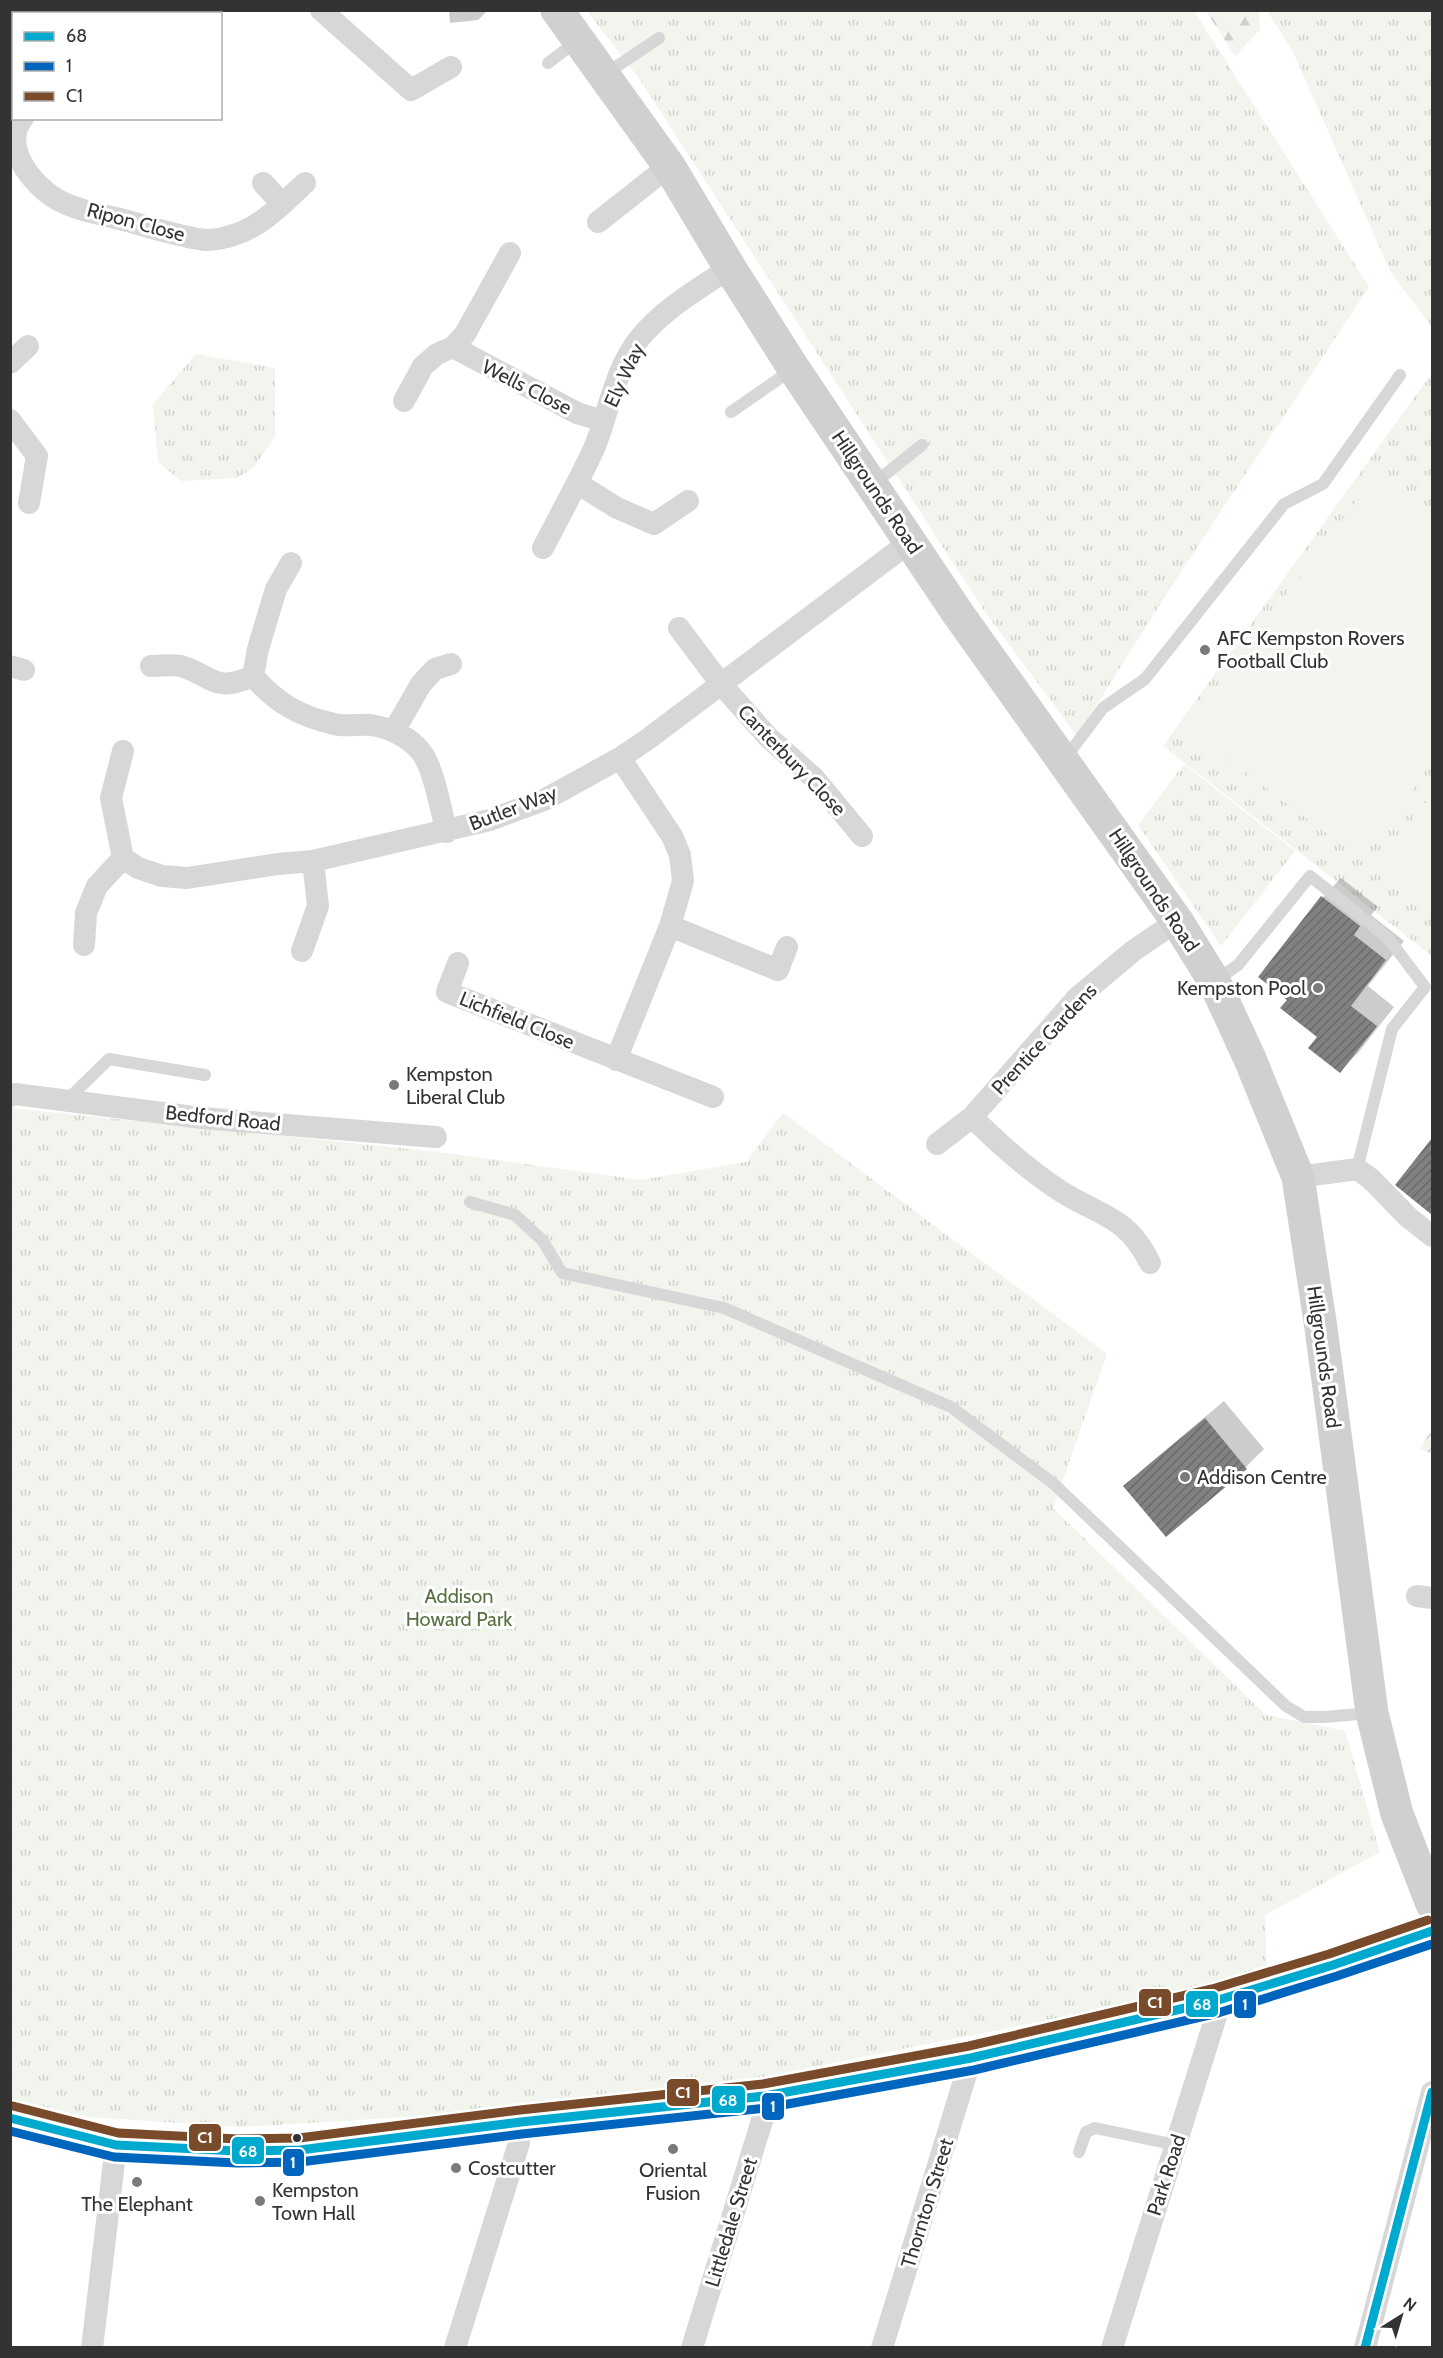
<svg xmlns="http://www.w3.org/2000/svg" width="1443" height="2358" font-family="Cabin,sans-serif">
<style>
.grass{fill:url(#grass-tufts)}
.forest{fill:url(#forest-firs)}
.garden{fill:url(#garden-furrows)}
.pitch{fill:#f1f5ed}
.shadow{fill:#0003}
.building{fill:url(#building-hatch)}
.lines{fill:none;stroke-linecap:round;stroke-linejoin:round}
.lane{stroke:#d7d7d7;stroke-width:12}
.street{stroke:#d7d7d7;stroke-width:22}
.secondary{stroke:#d0d0d0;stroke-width:33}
.bus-1-casing{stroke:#fff;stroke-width:14}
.bus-2-casing{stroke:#fff;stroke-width:14}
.bus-3-casing{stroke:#fff;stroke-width:14}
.bus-1{stroke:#00a9ce;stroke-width:9}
.bus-2{stroke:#0065bd;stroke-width:9}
.bus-3{stroke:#7a4b2a;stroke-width:9}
.poi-dot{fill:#7a7a7a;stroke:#fff;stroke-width:2}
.bus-dot{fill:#333;stroke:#fff;stroke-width:2}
.labels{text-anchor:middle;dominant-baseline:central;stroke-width:6;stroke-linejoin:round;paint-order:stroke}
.street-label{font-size:20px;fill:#333;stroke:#fff}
.poi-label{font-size:20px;fill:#333;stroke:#fff;text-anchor:start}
.park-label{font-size:20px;fill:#56703f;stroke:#fff}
.line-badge{stroke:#fff;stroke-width:2}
.badge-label{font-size:16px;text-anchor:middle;font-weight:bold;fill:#fff}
</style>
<defs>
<pattern id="grass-tufts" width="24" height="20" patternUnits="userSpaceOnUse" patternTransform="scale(1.5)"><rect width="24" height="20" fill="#f1f5ed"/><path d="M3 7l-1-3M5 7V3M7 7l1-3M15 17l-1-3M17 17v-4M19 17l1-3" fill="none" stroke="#cfd2cc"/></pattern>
<pattern id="forest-firs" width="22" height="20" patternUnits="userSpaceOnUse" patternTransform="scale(1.5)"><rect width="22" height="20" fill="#f1f5ed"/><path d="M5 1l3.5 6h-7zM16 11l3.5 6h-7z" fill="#cfd2cc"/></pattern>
<pattern id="garden-furrows" width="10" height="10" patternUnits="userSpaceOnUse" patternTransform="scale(1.5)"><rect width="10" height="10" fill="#f1f5ed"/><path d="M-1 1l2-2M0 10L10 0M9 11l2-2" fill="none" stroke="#cfd2cc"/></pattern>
<pattern id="building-hatch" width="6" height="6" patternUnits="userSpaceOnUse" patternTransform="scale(1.5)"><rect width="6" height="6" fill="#818181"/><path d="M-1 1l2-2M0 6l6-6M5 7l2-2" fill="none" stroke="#6a6a6a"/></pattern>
</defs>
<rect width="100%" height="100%" fill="#fff"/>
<path class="grass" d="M587 11H1194L1369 287 1171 587 1077 736 985 612 638 77Z
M1267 11H1432V327L1391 273 1292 50Z
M196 354 275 368V436L254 467 237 478 181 481 158 462 153 404Z
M1432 373V956L1163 746Z
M1184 764 1295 851 1221 946 1138 825Z
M11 1108 439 1152 641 1180 746 1162 783 1113 1107 1354 1053 1508 1266 1715 1345 1731 1380 1852 1265 1915 1267 1972 1197 1990 723 2085 473 2113 240 2127 88 2117 11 2099Z"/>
<path class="forest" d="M1206 11H1259L1260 30 1235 56Z"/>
<path class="garden" d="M1432 1429V1454L1420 1449Z"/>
<path class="pitch" d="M1375 476 1432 519V762L1361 859 1186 728Z
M1432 794V916L1374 872Z"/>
<path class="shadow" d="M449 10H488L478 20 450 23Z
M1341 878 1378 907 1371 915 1404 941 1368 986 1394 1007 1358 1053 1340 1071 1319 1037 1289 1000 1260 977 1323 897Z
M1432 1140V1212L1398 1185Z
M1224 1401 1264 1449 1246 1467 1166 1534 1125 1486 1144 1468Z"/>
<path class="building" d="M1321 896 1360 926 1354 935 1386 960 1351 1006 1377 1026 1340 1073 1308 1048 1317 1037 1280 1008 1287 1000 1258 977Z
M1432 1138V1215L1395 1185Z
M1205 1418 1247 1469 1166 1537 1123 1486Z"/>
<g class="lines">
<path class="lane" d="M548 63 577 41
M604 75 659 38
M731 412 793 369
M872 485 922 445
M1064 760 1103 708 1145 679 1284 504 1323 484 1400 375
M1216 980 1238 965 1310 876 1388 938 1425 987 1392 1029 1357 1169
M66 1101 109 1059 205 1075
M470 1202 515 1215 543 1241 562 1273 724 1308 951 1407 1054 1484 1286 1706 1304 1717H1324L1371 1713
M1079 2152 1086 2132 1095 2128 1176 2145"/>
<path class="street" d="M138 10 142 14
M321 10 411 90 451 67
M182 14 186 10
M23 118C0 146 33 186 58 200 76 210 100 214 120 219 147 226 176 236 205 240 212 240 220 239 227 237 260 229 281 205 305 183
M263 183 282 204
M598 222 669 166
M453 347 577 413 603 421
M10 363 28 346
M404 401 423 366 437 354 453 347 465 334 510 253
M10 420 37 456 29 503
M688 501 654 524 617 508 577 483C583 471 590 458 595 446 609 411 615 369 639 339 663 309 698 289 730 268
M543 548 577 483
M291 563 276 589 258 649 253 676C276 703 299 716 334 724 346 727 359 724 371 725 390 728 410 737 422 753 435 772 440 809 447 832
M679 628 721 684 768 737 814 778 862 836
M10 666 24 670
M151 666C160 666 172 664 181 666 215 677 213 693 253 676
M394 731 421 684 435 669 451 664
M123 751 111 798 123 858 138 868 162 876 187 878 278 864 313 861 490 820 544 800 620 758 648 739 911 541
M670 926 778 970 787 947
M84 945 86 913 97 886 123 858
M302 951 318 906 313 861
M458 963 447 992 713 1097
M616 1060 670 926 683 881 680 855 672 836 620 758
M10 1096 15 1094 202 1118 436 1137
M972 1117C1000 1145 1029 1171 1062 1192 1102 1217 1127 1216 1150 1263
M937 1144 972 1117 1077 998 1133 951 1177 921
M1298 1177 1357 1169 1371 1179 1408 1217 1432 1236
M1417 1596 1432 1598
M92 2348 116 2145
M455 2348 519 2143 521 2122
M692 2348 764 2114 765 2096
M882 2348 971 2058
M1112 2348 1217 2013 1215 2001
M1365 2348 1432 2092"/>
<path class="secondary" d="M557 10 669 166 730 268 794 369 959 615 1177 921 1214 981 1250 1059 1298 1177 1321 1328 1372 1713 1397 1814 1432 1904
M10 2118 116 2145 238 2151 300 2150 521 2122 765 2096 971 2058 1215 2001 1333 1965 1432 1931"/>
<defs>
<path id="bus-1" d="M10 2118 116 2145 238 2151 300 2150 521 2122 765 2096 971 2058 1215 2001 1333 1965 1432 1931
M1365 2348 1432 2092"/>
<path id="bus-2" d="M10 2131 114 2157 237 2163 300 2162 522 2134 766 2108 974 2070 1218 2013 1337 1976 1432 1944"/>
<path id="bus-3" d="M13 2106 118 2133 238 2139 299 2138 520 2110 763 2084 969 2046 1212 1989 1329 1954 1428 1920"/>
</defs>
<use href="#bus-1" class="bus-1-casing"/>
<use href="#bus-2" class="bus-2-casing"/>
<use href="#bus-3" class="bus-3-casing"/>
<use href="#bus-1" class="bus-1"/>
<use href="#bus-2" class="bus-2"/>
<use href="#bus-3" class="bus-3"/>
</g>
<g class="poi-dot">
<circle cx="1205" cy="650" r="6"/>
<circle cx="1318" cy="988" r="6"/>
<circle cx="394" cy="1085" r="6"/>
<circle cx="1185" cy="1477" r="6"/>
<circle cx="673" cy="2149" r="6"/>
<circle cx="456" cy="2168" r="6"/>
<circle cx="137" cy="2182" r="6"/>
<circle cx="260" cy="2201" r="6"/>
</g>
<circle class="bus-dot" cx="297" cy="2138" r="5"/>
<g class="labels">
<g class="street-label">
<text transform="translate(136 222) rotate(15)">Ripon Close</text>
<text transform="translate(624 375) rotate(-65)">Ely Way</text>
<text transform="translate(527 387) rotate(27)">Wells Close</text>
<text transform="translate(877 492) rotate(56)">Hillgrounds Road</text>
<text transform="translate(792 760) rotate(46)">Canterbury Close</text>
<text transform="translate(513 808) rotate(-21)">Butler Way</text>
<text transform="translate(1154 890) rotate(56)">Hillgrounds Road</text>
<text transform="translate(517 1020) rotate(22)">Lichfield Close</text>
<text transform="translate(1044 1039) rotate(-47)">Prentice Gardens</text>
<text transform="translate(223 1118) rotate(6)">Bedford Road</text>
<text transform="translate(1324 1357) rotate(82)">Hillgrounds Road</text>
<text transform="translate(1166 2175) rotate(-72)">Park Road</text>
<text transform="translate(927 2203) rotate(-73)">Thornton Street</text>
<text transform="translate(731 2222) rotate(-73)">Littledale Street</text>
</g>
<g class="poi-label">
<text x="1217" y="638">AFC Kempston Rovers<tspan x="1217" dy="23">Football Club</tspan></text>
<text x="1306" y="988" text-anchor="end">Kempston Pool</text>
<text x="406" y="1074">Kempston<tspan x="406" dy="23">Liberal Club</tspan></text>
<text x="1197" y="1477">Addison Centre</text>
<text x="468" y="2168">Costcutter</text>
<text x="673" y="2170" text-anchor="middle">Oriental<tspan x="673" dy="23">Fusion</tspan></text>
<text x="272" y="2190">Kempston<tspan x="272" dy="23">Town Hall</tspan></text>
<text x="137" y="2204" text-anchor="middle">The Elephant</text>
</g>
<g class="park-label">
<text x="459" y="1596">Addison<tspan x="459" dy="23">Howard Park</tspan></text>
</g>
</g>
<g class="line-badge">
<rect x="1138" y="1988" width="34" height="29" rx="6" fill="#7a4b2a"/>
<rect x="1185" y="1990" width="34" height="28" rx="6" fill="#00a9ce"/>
<rect x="1233" y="1990" width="24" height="29" rx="6" fill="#0065bd"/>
<rect x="666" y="2078" width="34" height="29" rx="6" fill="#7a4b2a"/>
<rect x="711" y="2085" width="35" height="29" rx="6" fill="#00a9ce"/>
<rect x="761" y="2092" width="24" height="29" rx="6" fill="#0065bd"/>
<rect x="188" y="2123" width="34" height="29" rx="6" fill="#7a4b2a"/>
<rect x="231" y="2136" width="34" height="29" rx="6" fill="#00a9ce"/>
<rect x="282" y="2148" width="23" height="29" rx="6" fill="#0065bd"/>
</g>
<g class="badge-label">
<text x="1155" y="2008">C1</text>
<text x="1202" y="2010">68</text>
<text x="1245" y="2010">1</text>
<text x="683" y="2098">C1</text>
<text x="728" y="2106">68</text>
<text x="773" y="2112">1</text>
<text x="205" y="2143">C1</text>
<text x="248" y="2157">68</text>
<text x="293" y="2168">1</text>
</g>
<rect width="1443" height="2358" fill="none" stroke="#333333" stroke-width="24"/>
<rect x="12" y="12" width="210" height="108" fill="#ffffff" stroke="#adadad" stroke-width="1.5"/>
<rect x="24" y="32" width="30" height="9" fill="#00a9ce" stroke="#adadad" stroke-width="1.5"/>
<text x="66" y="42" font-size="18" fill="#333333">68</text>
<rect x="24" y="62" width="30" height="9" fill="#0065bd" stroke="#adadad" stroke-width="1.5"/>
<text x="66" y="72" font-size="18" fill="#333333">1</text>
<rect x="24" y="92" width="30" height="9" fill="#7a4b2a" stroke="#adadad" stroke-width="1.5"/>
<text x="66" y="102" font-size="18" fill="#333333">C1</text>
<g transform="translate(1401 2316) rotate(37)" stroke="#ffffff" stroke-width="4.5" paint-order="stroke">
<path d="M0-4.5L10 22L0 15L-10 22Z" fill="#333333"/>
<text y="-9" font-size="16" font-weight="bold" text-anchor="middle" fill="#333333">N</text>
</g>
</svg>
